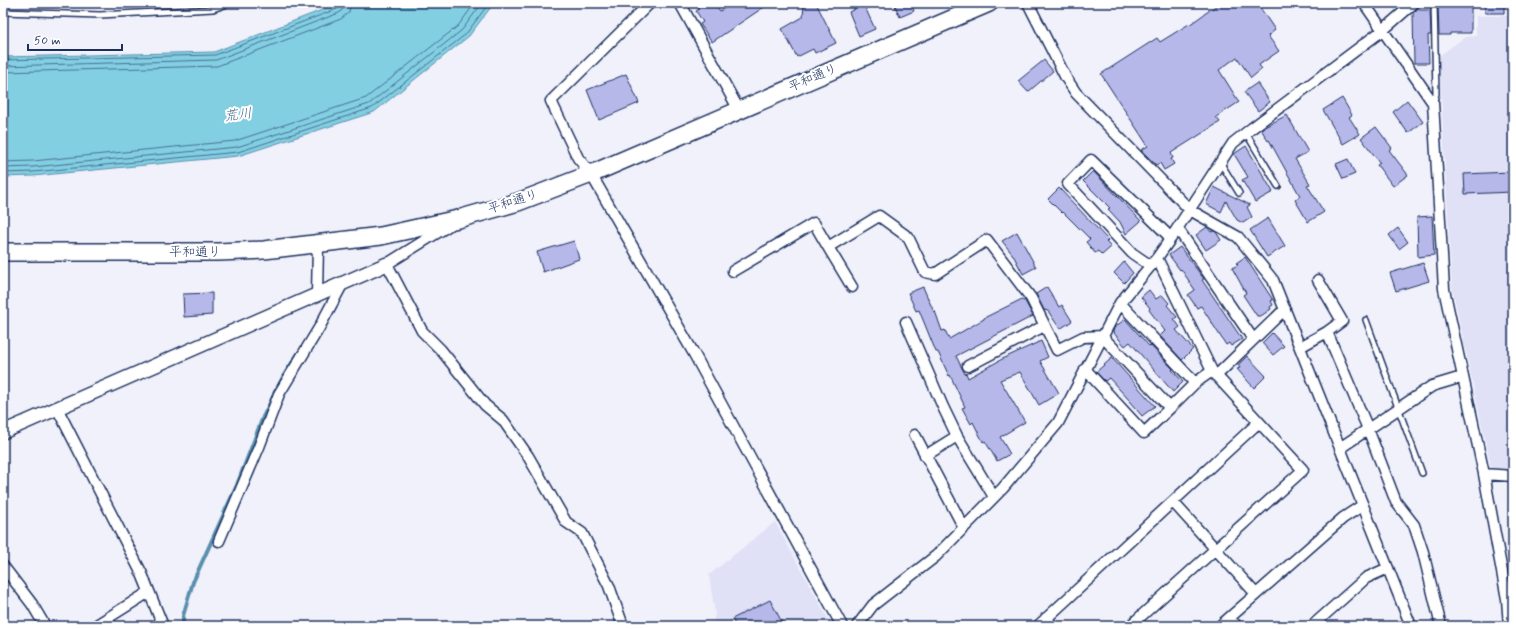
<svg xmlns="http://www.w3.org/2000/svg" width="1516" height="629" font-family="Mynerve,'Klee One',sans-serif">
<style>
.built{fill:#e0e0f6}
.water{fill:#83cfe2;stroke:#598fad}
.lines{fill:none;stroke-linecap:round;stroke-linejoin:round}
.shore{stroke:#456f93;stroke-width:1}
.stream{stroke:#598fad;stroke-width:4}
.building{fill:#b7b8ea;stroke:#1b2f5e}
.service-casing{stroke:#1b2f5e;stroke-width:8}
.minor-casing{stroke:#1b2f5e;stroke-width:13}
.tertiary-casing{stroke:#1b2f5e;stroke-width:16}
.trunk-casing{stroke:#1b2f5e;stroke-width:20}
.service{stroke:#fff;stroke-width:5}
.minor{stroke:#fff;stroke-width:10}
.tertiary{stroke:#fff;stroke-width:13}
.trunk{stroke:#fff;stroke-width:17}
.labels{text-anchor:middle;dominant-baseline:central;stroke-width:4;stroke-linejoin:round;paint-order:stroke}
.street-label{font-size:13px;fill:#1b2f5e;stroke:#fff}
.water-label{font-size:14px;font-style:italic;fill:#3a5f86;stroke:#fff}
</style>
<rect width="100%" height="100%" fill="#f1f1fb"/>
<filter id="ink" filterUnits="userSpaceOnUse"><feTurbulence type="fractalNoise" baseFrequency=".025" numOctaves="2"/><feDisplacementMap in="SourceGraphic" scale="8" xChannelSelector="R" yChannelSelector="G"/><feConvolveMatrix kernelMatrix="1 2 1 2 8 2 1 2 1" color-interpolation-filters="sRGB"/></filter>
<g filter="url(#ink)">
<path class="built" d="M1476 16H1513V471L1496 470 1491 467 1452 287 1439 56 1465 37 1476 36Z
M775 522 832 626H713L715 613 709 575Z"/>
<path class="water" d="M340 3H494L469 36 374 112 238 156 33 176 3 177V57L214 52Z"/>
<g class="lines">
<path class="shore" d="M3 60 215 55 337 9 339 6 340 3
M3 66 216 60 339 13 343 9 345 3
M3 72 217 66 341 19 349 12 351 3
M3 162 33 161 235 141 366 98 458 26 475 3
M3 168 33 167 237 147 369 104 462 30 482 3
M3 173 33 172 238 152 372 108 466 34 489 3"/>
<path class="stream" d="M277 389 284 375 299 352
M183 626V616L193 582 237 485 263 417 273 397"/>
</g>
<path class="building" d="M694 3H714L720 11 732 3H770L712 42 700 24 703 22 696 11 699 9Z
M804 3H816L836 43 815 53 813 49 797 57 782 29 803 17Z
M852 3H863L875 29 859 36 849 12 855 9Z
M894 3H911L914 11 900 17Z
M1220 3H1257L1275 30 1268 36 1279 51 1259 65 1262 69 1251 78 1237 57 1219 70 1239 102 1216 117 1220 122 1171 153 1173 158 1171 159 1174 164 1164 170 1160 163 1156 165 1141 150 1148 146 1101 74 1157 38 1160 42 1189 24V25Z
M1438 3H1452V7H1471V33H1450V35H1439Z
M1485 3H1504V13H1485Z
M1416 10H1430L1431 35H1428L1429 63H1414L1413 13Z
M1044 60 1053 71 1028 92 1018 81Z
M626 74 639 103 599 120 587 90Z
M1257 83 1270 102 1258 111 1244 92Z
M1342 98 1352 115 1349 117 1360 134 1343 144 1323 110Z
M1407 100 1423 122 1408 133 1393 112Z
M1287 115 1308 152 1295 159 1310 184 1307 185 1324 212 1308 222 1295 200 1300 196 1269 140 1268 141 1261 129Z
M1376 127 1392 148 1389 150 1408 175 1393 186 1377 165 1380 163 1361 138Z
M1246 146 1273 192 1255 202 1242 180 1248 177 1234 154Z
M1348 159 1355 174 1343 179 1336 164Z
M1093 171 1141 221 1126 234 1120 222 1108 209 1110 208 1083 181Z
M1511 172 1512 192 1465 194 1464 174Z
M1214 187 1250 205 1247 207 1252 217 1243 223 1237 220 1226 201 1221 212 1206 204Z
M1059 188 1108 240 1106 242 1111 247 1102 255 1098 251 1095 253 1086 242 1090 239 1063 212 1062 213 1048 199Z
M1432 216 1434 255 1418 257 1417 217Z
M1268 218 1285 246 1267 257 1250 230Z
M1207 227 1211 232 1213 231 1216 232 1221 240 1206 250 1196 235Z
M1398 228 1408 242 1399 249 1389 235Z
M1017 232 1036 267 1023 274 1013 255 1002 241Z
M574 241 579 259 543 272 537 252Z
M1180 247 1204 279 1202 280 1242 339 1231 346 1229 343 1226 345 1201 306 1197 308 1188 295 1195 290 1181 269 1180 270 1169 255Z
M1245 257 1273 300 1271 301 1273 305 1270 307 1271 309 1261 316H1257L1243 295 1246 293 1232 268 1238 265 1236 263Z
M1124 262 1133 273 1124 283 1114 273Z
M1423 263 1429 281 1396 291 1390 273Z
M923 287 934 312 935 311 942 331 945 330 949 339 984 319V318L1022 299 1023 301 1025 300V301L1033 316 956 356 965 374 966 373 968 378 1004 358 1041 341 1048 357 1040 361 1059 393 1039 405 1020 372 1000 380 1025 422 1000 437 1010 454 997 461 985 441 983 442 973 422 971 424 962 408 965 407 950 375 949 376 938 352H936L919 310 916 311 908 293Z
M1047 287 1059 307 1062 305 1072 321 1060 329 1048 311 1044 310 1036 294Z
M1149 290 1156 299 1162 295 1169 303 1167 305 1177 317 1174 319 1180 327 1176 330 1193 349 1182 360 1160 336 1165 331 1149 310 1150 308 1141 297Z
M212 293V315L184 317 183 294Z
M1125 319 1149 346 1150 345 1173 369 1172 370 1183 382 1173 392 1130 342 1125 346 1113 332 1114 328Z
M1272 333 1284 346 1273 355 1262 343Z
M1247 356 1266 376 1254 388 1237 369 1240 368 1238 365Z
M1112 358 1155 406 1142 416 1129 401H1130L1109 378 1105 381 1096 372Z
M770 600 784 626H736L732 619Z"/>
<g class="lines">
<defs>
<path id="service" d="M3 12 100 15 213 9 230 3
M1433 103 1436 94 1434 3
M1246 133 1278 186
M1220 162 1239 193
M1366 320 1422 473"/>
<path id="minor" d="M650 3 551 101 578 158 591 174 693 352 842 626
M680 3 739 110
M1028 3 1066 78 1076 93 1190 210 1238 237 1273 280 1411 626
M1364 3 1433 103 1444 289 1484 474 1507 599 1509 626
M448 226 387 264 422 331 441 350 485 405 503 420 528 456 566 522 582 533 609 586 623 626
M1178 229 1253 339
M1151 266 1132 253 1068 184 1091 160 1171 238
M733 271 814 223 828 247
M1318 280 1342 321 1327 332 1368 429 1396 502 1414 525 1423 552 1441 626
M852 287 828 247 879 216 908 237 925 272 935 274 987 240 1031 298 1057 350 1083 337 1102 336 1170 408 1195 383
M317 296 318 245
M1120 303 1195 383 1212 371
M906 322 943 407 957 436 994 497
M1300 347 1327 332
M968 366 1044 326
M1085 369 1144 433 1170 408
M1216 376 1285 309
M57 408 142 574 163 626
M915 435 964 528
M1340 448 1432 386 1462 377
M925 456 957 436
M1484 474 1513 476
M1173 502 1256 594
M219 541 259 447 279 394 319 328 343 283
M3 566 32 604 45 626
M1046 618 1053 626
M1229 618 1237 626
M95 626 149 592
M857 626 873 605 936 556 1003 488 1058 423 1120 303 1157 258 1171 238 1233 143 1252 128 1383 30 1414 3
M1038 626 1259 422
M1130 626 1303 470 1212 371 1157 258
M1220 626 1343 518 1363 505
M1312 626 1366 578 1388 568"/>
<path id="tertiary" d="M3 432 387 264"/>
<path id="trunk" d="M3 252H218L264 250 381 236 458 219 518 202 591 174 989 3"/>
</defs>
<use href="#service" class="service-casing"/>
<use href="#minor" class="minor-casing"/>
<use href="#tertiary" class="tertiary-casing"/>
<use href="#trunk" class="trunk-casing"/>
<use href="#service" class="service"/>
<use href="#minor" class="minor"/>
<use href="#tertiary" class="tertiary"/>
<use href="#trunk" class="trunk"/>
</g>
</g>
<g class="labels">
<g class="street-label">
<text transform="translate(813 78) rotate(-23)">平和通り</text>
<text transform="translate(513 202) rotate(-18)">平和通り</text>
<text x="195" y="252">平和通り</text>
</g>
<g class="water-label">
<text transform="translate(238 115) rotate(-7)">荒川</text>
</g>
</g>
<rect width="1516" height="629" fill="none" stroke="#fff" stroke-width="16"/>
<rect x="8" y="8" width="1500" height="613" fill="none" stroke="#1b2f5e" stroke-width="1.5" filter="url(#ink)"/>
<path d="M28 44v6h94v-6" fill="none" stroke="#1b2f5e" stroke-width="2"/>
<text x="34" y="44" font-size="12" fill="#1b2f5e" stroke="#ffffff" stroke-width="3" paint-order="stroke">50 m</text>
</svg>
